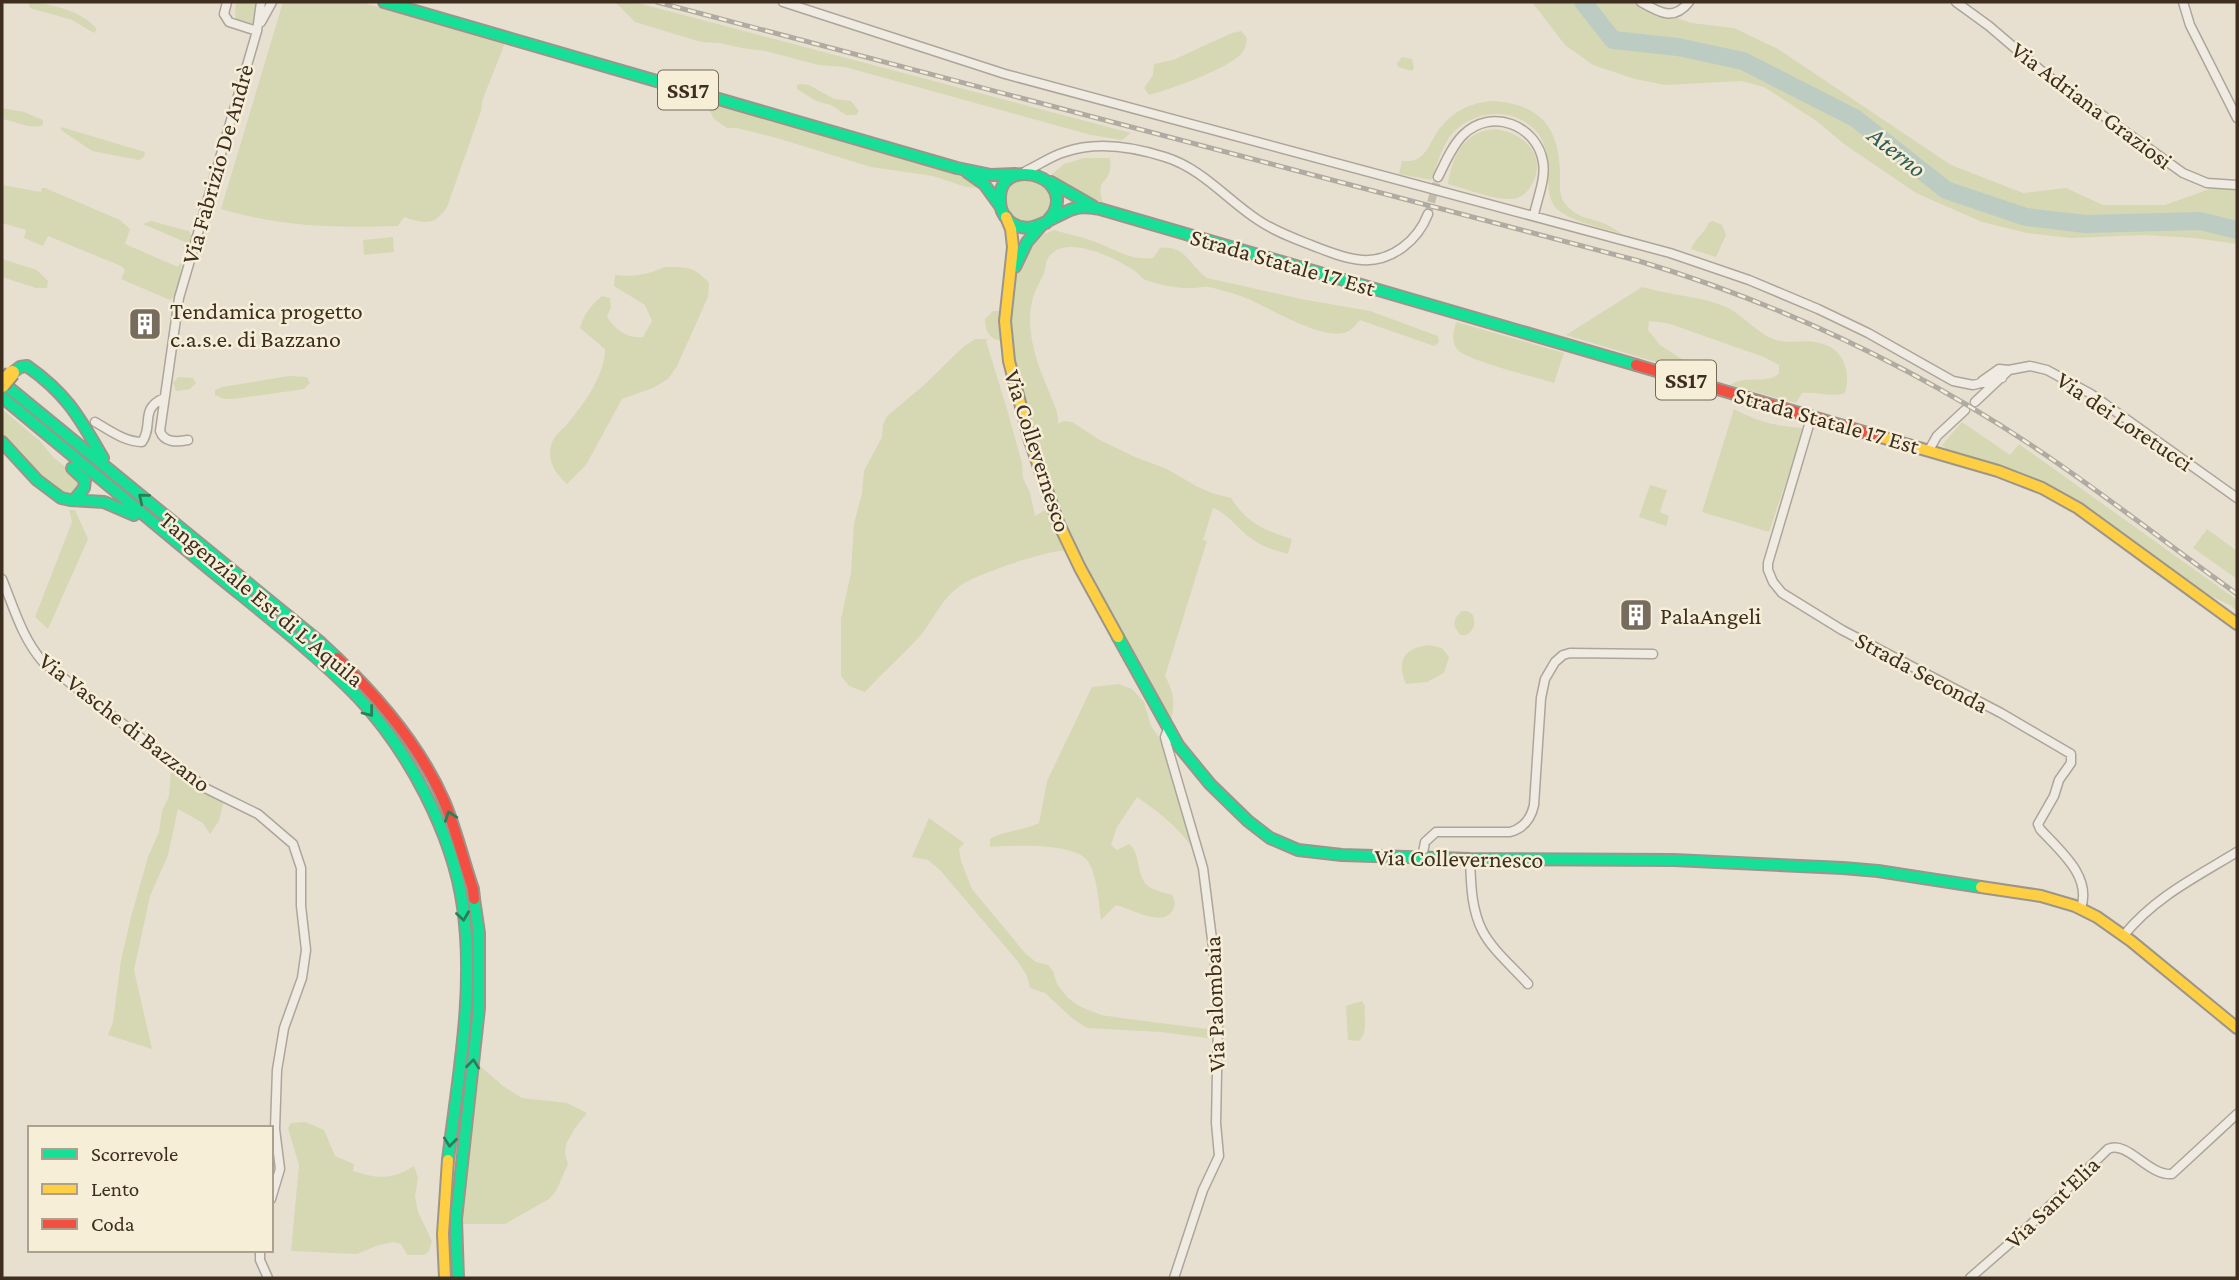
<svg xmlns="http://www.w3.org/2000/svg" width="2239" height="1280" font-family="'Crimson Pro',serif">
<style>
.green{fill:#d6d7b3}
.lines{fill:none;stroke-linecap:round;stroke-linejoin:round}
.river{stroke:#bcccc2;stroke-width:18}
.street-tunnel{stroke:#c5bcae;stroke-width:8;stroke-dasharray:8 4;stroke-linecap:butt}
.street-casing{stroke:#ada599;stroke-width:11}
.fast-casing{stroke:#9c958a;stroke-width:14}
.slow-casing{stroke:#9c958a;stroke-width:14}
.jam-casing{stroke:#9c958a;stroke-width:14}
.street{stroke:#efebe3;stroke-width:8}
.fast{stroke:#16e098;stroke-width:10}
.slow{stroke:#ffcf43;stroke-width:10}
.jam{stroke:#f24e42;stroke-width:10}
.rail-casing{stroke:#afaaa2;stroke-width:5}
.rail{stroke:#f7eed8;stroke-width:2.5;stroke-dasharray:8;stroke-linecap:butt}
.slow-bridge-casing{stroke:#928b80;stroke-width:18;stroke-linecap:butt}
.slow-bridge{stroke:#ffcf43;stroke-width:14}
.oneway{stroke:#2b7e56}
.labels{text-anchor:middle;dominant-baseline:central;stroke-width:5;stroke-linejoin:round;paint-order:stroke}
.shield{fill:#f7eed8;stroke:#756857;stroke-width:2}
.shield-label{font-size:23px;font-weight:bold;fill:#3d2e20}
.street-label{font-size:24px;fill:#3d2e20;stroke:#f7eed8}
.poi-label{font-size:24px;fill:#3d2e20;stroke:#f7eed8;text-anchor:start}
.water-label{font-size:26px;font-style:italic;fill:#2f5d5a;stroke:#f7eed8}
</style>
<rect width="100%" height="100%" fill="#e7e0d1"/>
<path class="green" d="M28 2C51 4 80 10 96 28V31L94 33 72 20 30 8Z
M236 2H256L257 9 253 25 237 21 235 15Z
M283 2H361L505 43 482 101 481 111 447 207C435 226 424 224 404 217L398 226C335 228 282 227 221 209Z
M615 2H634L1131 133 1122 140 1091 135 845 67 819 65 765 51 742 48 719 43 701 42 635 22Z
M1532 2H1650L1669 15 1691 23 1734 28 1778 49 1951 165 2023 193 2066 188 2103 205H2165L2215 187H2237V244L2194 238 2144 235 2071 238 2027 233 1982 222 1916 193 1844 144 1818 122 1764 87 1741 81 1665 85 1635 79 1593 65 1565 45Z
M1241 31 1247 38C1246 44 1246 49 1241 54 1227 69 1171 89 1149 95L1144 88 1153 75 1154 64 1173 60 1232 33Z
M1402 57 1412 59 1414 68 1412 71 1398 67 1397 63Z
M801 84 809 85 834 99 851 101 859 111 856 115H846L831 105 816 101 797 89V85Z
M705 101 946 171 965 178 981 188 966 187 933 176 871 167 777 138 737 128H727L714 119Z
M1493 101C1539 104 1559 126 1560 173 1560 186 1558 199 1569 208 1577 217 1592 219 1603 223 1610 226 1616 230 1622 234 1604 228 1571 222 1557 209 1539 192 1558 154 1535 130 1511 104 1465 111 1447 141 1440 153 1436 167 1432 180L1399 174 1402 161C1426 164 1428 144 1440 128 1453 111 1472 102 1493 101Z
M2 108 24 112 43 120V125C29 130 16 121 2 119Z
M61 127 145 152 144 157 139 160 92 151 61 130Z
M1494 129C1521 131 1549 154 1532 184 1529 190 1524 196 1517 198 1501 203 1464 188 1448 184 1452 157 1464 131 1494 129Z
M1084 158H1110C1110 162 1111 166 1110 170 1105 187 1096 179 1103 203L1083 196 1050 176 1064 164Z
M1006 200a22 22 0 1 1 44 0a22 22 0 1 1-44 0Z
M2 185 41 192 42 188H45L120 220 130 229 125 244 178 267 180 263 182 265 176 295 170 300 121 279 125 270 121 266 48 236 43 246 24 238 26 230 2 223Z
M151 221 189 231 193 237 187 246 183 249 185 242 143 224Z
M1713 221 1722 225 1726 235 1716 257 1691 249C1695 238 1705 233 1709 222Z
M1054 230C1067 234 1080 236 1093 241 1113 248 1130 261 1153 258L1160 248C1185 244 1189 265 1207 278L1301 299 1370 311 1438 336 1439 342 1434 346 1360 320C1355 326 1351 331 1344 333 1321 338 1280 314 1259 304 1244 296 1226 291 1209 287 1203 286 1199 288 1193 288 1179 289 1160 285 1146 280 1141 278 1139 274 1135 271 1115 258 1065 232 1048 258 1045 263 1046 268 1044 273 1040 283 1034 291 1032 302 1025 333 1038 366 1050 394 1054 405 1059 413 1058 424L1063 421 1072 422 1100 440 1135 457 1167 469 1196 486 1212 493 1231 498C1248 524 1264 530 1292 539L1288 554C1275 550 1262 547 1252 539 1238 530 1228 513 1213 508L1203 540 1207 541 1165 676C1174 693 1176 704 1170 722 1136 660 1099 599 1069 535 1055 504 1045 472 1035 440 1018 386 992 312 1025 259 1033 246 1038 235 1054 230Z
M393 237 394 252 364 255 363 240Z
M2 259 37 270 48 281 47 288H36L2 277Z
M664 267C686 267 694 266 709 283L708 297 677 366 668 379 653 388 622 399 586 465 567 484C554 473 545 457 553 440 556 434 564 428 568 423 584 404 605 375 605 349L580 328C584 314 591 305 602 296L610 298 611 307 607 317C615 329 627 339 643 337L652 321 645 305 614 286 615 275C634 277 647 275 664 267Z
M1642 287C1669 295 1701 296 1726 307 1744 315 1757 334 1776 340 1790 344 1805 339 1819 343 1844 348 1851 371 1845 393 1831 398 1817 391 1802 393L1796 403 1730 385C1746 374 1763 385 1779 374V365L1764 357 1667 323 1649 321 1648 330 1660 345 1685 361 1679 369 1566 335Z
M993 311H1002L1001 341C989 338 985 332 985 319Z
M1456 322 1564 353 1554 383C1536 377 1465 361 1456 348 1451 340 1454 330 1456 322Z
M975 339H988L986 341 1007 409 1022 463 1023 478 1030 493 1035 516 1050 507 1068 550C1045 551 979 573 961 585 943 597 934 618 921 635 903 655 883 672 865 692L849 686 841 676V619L851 573 854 524 862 493 864 471 882 437 883 425 887 416 924 385 963 347Z
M289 376 307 377 310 383 304 389 234 399H224L215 395V390L222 387Z
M178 377 193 378 196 383 190 389 176 391 173 383Z
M2 409 41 442 53 457 75 475 79 481 77 495 58 492 2 438Z
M1734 409C1759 422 1775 426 1804 428L1769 532 1702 512Z
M1962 422 2010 455 2019 444 2237 600V611L2230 605 2193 588 2085 509 1949 452 1942 445Z
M1650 485 1667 490 1660 512 1669 516 1666 526 1639 517Z
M69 510H75L88 539 48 629 35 617 72 522Z
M2207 529 2237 551V579L2193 548Z
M1462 611H1467L1473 615C1476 623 1474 631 1466 635H1461C1452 627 1452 619 1462 611Z
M1429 645 1442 648 1449 657 1444 673 1427 682 1406 684C1396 661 1404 648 1429 645Z
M1119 684 1132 689 1144 702 1151 726 1161 740 1173 775 1197 856C1183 830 1161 814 1137 797L1117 827 1111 845 1117 850 1129 844C1143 855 1134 878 1151 888 1157 891 1166 893 1172 895 1175 901 1176 905 1172 911 1161 928 1131 908 1116 905L1101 920C1099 904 1097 873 1087 860 1074 843 1011 845 990 847V839C1000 832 1025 830 1039 823L1047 781 1092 687Z
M169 763 224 801 219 821 210 834 203 823 178 809 168 855 150 896 134 970 152 1049 108 1035 113 1022 121 960 131 917 148 857 159 832 162 811 169 796 171 772Z
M929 818 964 843 959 849 961 861 972 889 1025 953 1036 962 1048 965 1053 971 1057 984 1068 998 1079 1006 1101 1015 1121 1018 1215 1030 1214 1039 1161 1032 1087 1028 1073 1019 1045 993 1030 988 1027 976 1019 963 940 870 928 860 912 857Z
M1362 1001 1365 1006C1363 1018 1369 1031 1359 1041L1348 1040 1346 1006Z
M478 1064 503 1086 522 1098 567 1103 587 1113 575 1128 566 1144 565 1154 568 1164 556 1191 549 1199 505 1224H461Z
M305 1122 324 1130 335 1156 354 1164 353 1171C378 1179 391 1180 414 1166L418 1178 415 1196 418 1212 432 1241 429 1251 424 1255H407L401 1244 394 1242 379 1245 357 1254 291 1251 299 1165 288 1128 291 1123Z"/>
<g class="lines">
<path class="river" d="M1583 2 1613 40 1678 47 1743 61 1855 118 1946 190 2026 217 2086 224 2200 221 2237 230"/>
<path class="street-tunnel" d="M1428 214 1438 177"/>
<defs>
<path id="street" d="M227 2 224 14 229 22 257 31
M783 2 1005 74 1670 253 1749 280 1818 309 1868 333 1953 381 1973 385 2002 378
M1641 2C1660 13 1674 21 1689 2
M1956 2 1989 26 2045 74 2183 173 2207 183 2237 185
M2183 2 2190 25 2237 118
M261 22 272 2
M1026 171C1039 165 1051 156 1065 152 1096 141 1134 147 1165 157 1203 169 1226 199 1258 220 1274 231 1293 238 1311 245 1327 251 1345 259 1362 260 1392 262 1418 240 1428 214
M1438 177C1445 163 1452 146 1463 135 1491 107 1537 125 1543 162 1546 179 1537 199 1534 215
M1982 381 1999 369 2009 370
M1975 402 2009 370 2030 366 2047 370 2091 394 2237 498
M1812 415 1768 563V570L1773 582 1782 593 1842 630 2001 713 2071 754V763L2059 780 2054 796 2038 824 2040 829C2059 850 2092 876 2081 908
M95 422C109 430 125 442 142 442 154 425 139 409 164 398
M188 440C177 442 164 443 160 431L179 298 257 31 261 2
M1929 450 1937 436 1965 410
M2 579C14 608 22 638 43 662L207 789 258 814 293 844 301 868V906L306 950 302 978 284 1028 277 1070 275 1129 280 1169 271 1199
M1168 729 1165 737 1167 745 1203 868 1215 963 1218 1023 1216 1123 1219 1156 1203 1190 1174 1278
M1422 858 1425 842 1436 832H1510C1524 828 1531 819 1534 805L1541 698 1545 679 1555 662 1563 655 1570 653 1653 654
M1470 859C1471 883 1471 908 1482 930 1492 950 1513 967 1528 984
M2124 935C2155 897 2196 877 2237 852
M260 1250V1260L268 1278
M1970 1278 2025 1230 2108 1149C2128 1140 2148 1176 2172 1174L2237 1114"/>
<path id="fast" d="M384 2 957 168 991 175 1015 174
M967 172 984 184 1000 206
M1051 182 1093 206
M1046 223C1049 219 1054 214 1055 210 1070 173 997 156 1000 201 1000 208 1003 215 1008 220 1029 240 1052 216 1073 209 1082 206 1091 207 1100 209L1636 365
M1015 267 1027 242 1041 226
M12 373 20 367 27 366C67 394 79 417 103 458
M2 382 321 643 337 658
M2 397C68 452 135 507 201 562 254 606 310 648 358 697 408 750 453 834 463 907 475 990 458 1077 448 1160
M2 442 37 480 61 498 70 500 104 502 134 515
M72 468 85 480 84 488 75 499
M1118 637 1178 745 1210 784 1248 821 1270 838 1298 850 1342 855 1470 859 1674 860 1843 868 1878 871 1981 887
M458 1278 456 1219 479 1008V933L474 899"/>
<path id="slow" d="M1006 217 1011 229 1013 247 1005 321 1009 361 1030 441 1058 522 1080 568 1118 637
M1874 435 1998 471 2042 488 2078 508 2237 624
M1981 887 2041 896 2075 906 2097 917 2131 941 2237 1028
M445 1278 443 1234 448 1160"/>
<path id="jam" d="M1636 365 1874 435
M337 658C380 699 420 746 444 801 456 829 463 860 473 889L474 899"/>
</defs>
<use href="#street" class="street-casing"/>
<use href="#fast" class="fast-casing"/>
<use href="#slow" class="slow-casing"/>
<use href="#jam" class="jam-casing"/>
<use href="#street" class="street"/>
<use href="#fast" class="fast"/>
<use href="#slow" class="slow"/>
<use href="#jam" class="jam"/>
<defs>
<path id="rail" d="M657 2 1639 261C1778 303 1910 365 2031 445 2102 492 2168 545 2237 594"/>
</defs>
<use href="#rail" class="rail-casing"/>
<use href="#rail" class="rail"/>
<defs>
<path id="slow-bridge" d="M2 385 12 373"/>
</defs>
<use href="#slow-bridge" class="slow-bridge-casing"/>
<use href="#slow-bridge" class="slow-bridge"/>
</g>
<defs><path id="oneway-chevron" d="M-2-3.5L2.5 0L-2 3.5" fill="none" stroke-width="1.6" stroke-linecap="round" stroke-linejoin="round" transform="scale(1.75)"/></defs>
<g class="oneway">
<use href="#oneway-chevron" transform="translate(143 498) rotate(-141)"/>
<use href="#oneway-chevron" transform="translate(369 712) rotate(52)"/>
<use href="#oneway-chevron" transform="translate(450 816) rotate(-109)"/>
<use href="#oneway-chevron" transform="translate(463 916) rotate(82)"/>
<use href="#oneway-chevron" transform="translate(473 1064) rotate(-84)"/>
<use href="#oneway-chevron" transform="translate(450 1142) rotate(96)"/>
</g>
<defs>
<symbol id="building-square" viewBox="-11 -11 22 22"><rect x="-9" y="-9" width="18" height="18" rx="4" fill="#786c5e" stroke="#f7eed8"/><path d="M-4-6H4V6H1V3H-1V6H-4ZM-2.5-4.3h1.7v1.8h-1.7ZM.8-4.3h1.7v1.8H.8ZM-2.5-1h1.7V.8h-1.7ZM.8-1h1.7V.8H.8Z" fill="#fff"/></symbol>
</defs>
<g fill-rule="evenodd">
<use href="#building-square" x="126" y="305" width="38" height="38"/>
<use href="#building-square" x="1617" y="596" width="38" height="38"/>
</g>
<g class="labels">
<g class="shield">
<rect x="658" y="70.5" width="60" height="39" rx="5"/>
<rect x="1656" y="360.5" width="60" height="39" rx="5"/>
</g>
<g class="shield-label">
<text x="688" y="90">SS17</text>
<text x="1686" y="380">SS17</text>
</g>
<g class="street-label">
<text transform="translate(2092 105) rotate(37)">Via Adriana Graziosi</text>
<text transform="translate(217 164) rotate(-74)">Via Fabrizio De Andrè</text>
<text transform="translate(1283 262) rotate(16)">Strada Statale 17 Est</text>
<text transform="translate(1827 420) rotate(16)">Strada Statale 17 Est</text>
<text transform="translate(2125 421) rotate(34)">Via dei Loretucci</text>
<text transform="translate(1038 451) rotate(72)">Via Collevernesco</text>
<text transform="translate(262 599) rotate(40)">Tangenziale Est di L'Aquila</text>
<text transform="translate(1922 672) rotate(28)">Strada Seconda</text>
<text transform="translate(125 722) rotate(38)">Via Vasche di Bazzano</text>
<text transform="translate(1459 858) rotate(1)">Via Collevernesco</text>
<text transform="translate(1214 1004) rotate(-92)">Via Palombaia</text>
<text transform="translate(2052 1202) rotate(-44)">Via Sant'Elia</text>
</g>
<g class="poi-label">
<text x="170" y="310">Tendamica progetto<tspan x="170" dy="28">c.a.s.e. di Bazzano</tspan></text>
<text x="1660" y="615">PalaAngeli</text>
</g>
<g class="water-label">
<text transform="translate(1897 152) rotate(38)">Aterno</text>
</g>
</g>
<rect width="2239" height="1280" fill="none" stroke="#3d2e20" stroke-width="7"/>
<rect x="28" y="1126" width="245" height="126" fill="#f7eed8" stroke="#ada18e" stroke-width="2"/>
<rect x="42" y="1149" width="35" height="10" fill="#16e098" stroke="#ada18e" stroke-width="2"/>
<text x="91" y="1161" font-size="21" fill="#3d2e20">Scorrevole</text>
<rect x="42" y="1184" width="35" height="10" fill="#ffcf43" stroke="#ada18e" stroke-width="2"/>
<text x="91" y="1196" font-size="21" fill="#3d2e20">Lento</text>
<rect x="42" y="1219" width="35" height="10" fill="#f24e42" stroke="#ada18e" stroke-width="2"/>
<text x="91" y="1231" font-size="21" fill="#3d2e20">Coda</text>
</svg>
